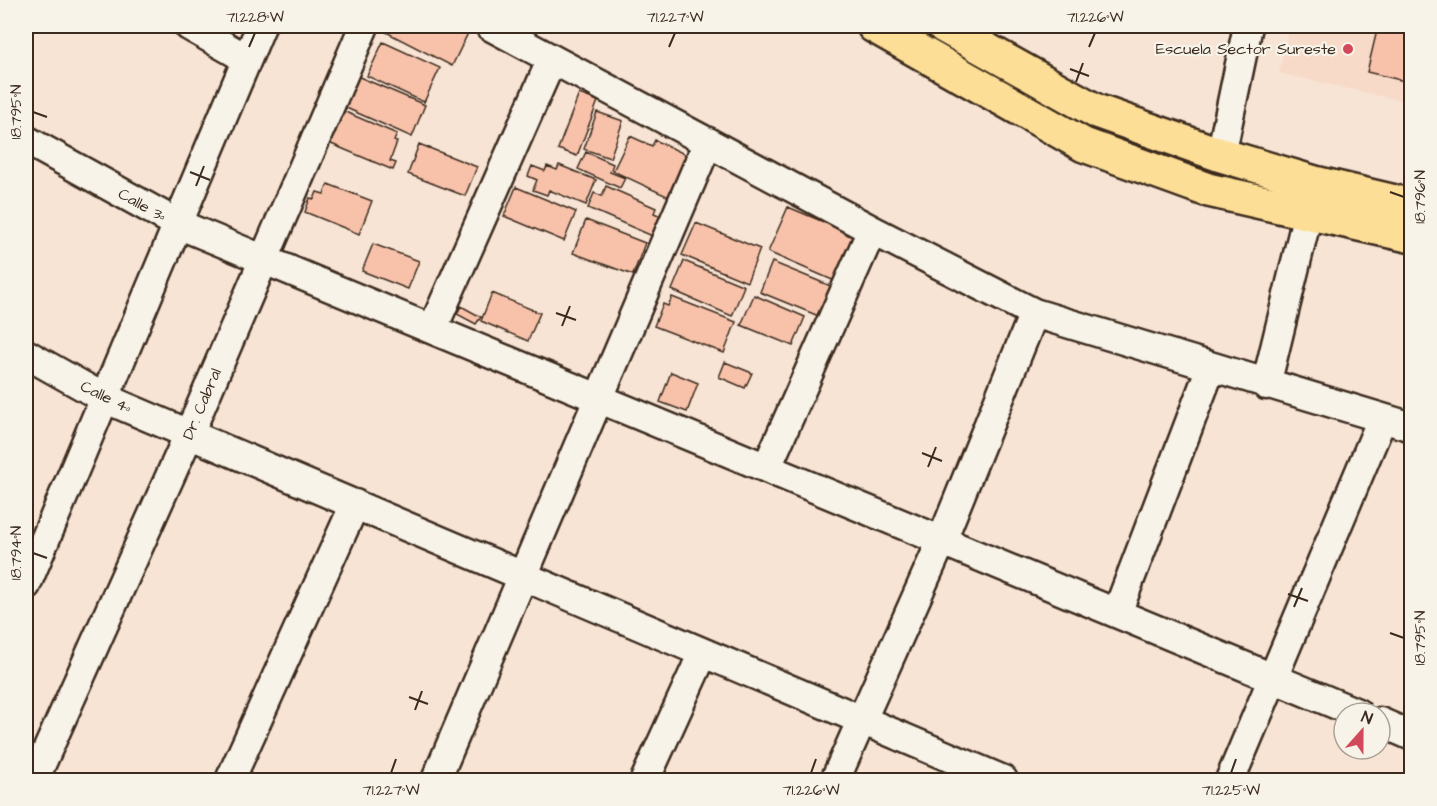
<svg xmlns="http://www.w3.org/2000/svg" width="1437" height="806" font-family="'Architects Daughter',sans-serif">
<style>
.built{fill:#f7dac8}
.building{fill:#f8c2aa;stroke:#3b2a1e;stroke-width:1.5}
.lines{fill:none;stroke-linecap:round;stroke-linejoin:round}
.minor-casing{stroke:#3b2a1e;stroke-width:33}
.major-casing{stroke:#3b2a1e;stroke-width:38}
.minor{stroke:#f7f3e8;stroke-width:28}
.major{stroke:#fdde96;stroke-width:33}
.ticks{fill:none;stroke:#3b2a1e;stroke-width:2}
.poi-dot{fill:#d1495b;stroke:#f7f3e8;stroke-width:2}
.labels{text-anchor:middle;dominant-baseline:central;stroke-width:4.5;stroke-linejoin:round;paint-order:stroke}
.poi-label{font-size:16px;fill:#3b2a1e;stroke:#f7f3e8;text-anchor:end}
.street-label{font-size:16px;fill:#3b2a1e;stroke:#f7f3e8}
.neatline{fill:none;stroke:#3b2a1e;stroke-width:2}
.ticks-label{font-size:15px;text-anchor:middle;fill:#3b2a1e}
</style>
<rect width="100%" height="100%" fill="#f7e4d5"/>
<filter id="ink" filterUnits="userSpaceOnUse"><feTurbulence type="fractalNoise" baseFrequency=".0167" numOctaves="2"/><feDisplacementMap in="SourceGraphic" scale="12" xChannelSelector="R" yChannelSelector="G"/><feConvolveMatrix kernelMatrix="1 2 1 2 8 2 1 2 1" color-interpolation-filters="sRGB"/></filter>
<g filter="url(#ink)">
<path class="built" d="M1290 26H1411V103L1279 73Z"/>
<path class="building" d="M384 26H453L468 33 452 66 382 30Z
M1378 26H1412V70L1409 82 1367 72Z
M383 42 440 68 424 102 367 76Z
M357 76 425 105 412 137 344 107Z
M579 94 598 101 577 156 558 149Z
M343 111 397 134 394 141 397 142 390 161 396 163 393 170 329 143Z
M597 112 623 121 610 158 584 149Z
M630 136 652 146 655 140 693 158 673 199 613 171Z
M419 144 477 167 465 196 408 174Z
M586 152 613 164 610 172 625 178 620 188 578 169Z
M559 165 596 180 586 205 549 190 547 195 533 190 537 180 528 176 532 166 545 171 547 166 557 170Z
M328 184 372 201 359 234 305 212 310 198 314 199 317 192 324 194Z
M606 186 656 208 654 213 665 218 657 238 588 208 594 193 602 196Z
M516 187 576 212 564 241 504 216Z
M788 207 857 236 837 282 768 252Z
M586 220 645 243 633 275 573 253Z
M696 223 760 249 747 282 682 255Z
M373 244 419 261 408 289 362 271Z
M684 261 744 286 732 316 672 290Z
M772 262 838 289 826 319 760 292Z
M492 293 540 313 528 341 481 321Z
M754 295 805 317 793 346 741 325Z
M672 297 736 322 724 353 654 326 663 304 668 306Z
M461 306 481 317 476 324 457 314Z
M725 362 752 373 745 388 719 377Z
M671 372 698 383 687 412 660 402Z"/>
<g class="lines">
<defs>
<path id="minor" d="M189 26 247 59
M490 26 872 230 1034 313 1412 427
M26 140 178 224 1357 713
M1221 155 1248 26
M433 328 552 59
M26 354 104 398 1003 780
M1266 385 1308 213
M767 467 872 230
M26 585 261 26
M1117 613 1211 367
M1380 722 1412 736
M34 780 189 434 364 26
M230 780 355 504
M436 780 708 142
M645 780 703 653
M835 780 942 540 1034 313
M1230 780 1382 419"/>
<path id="major" d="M874 26 1084 145 1208 190 1412 236
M944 26 1096 111 1221 155 1315 183 1412 206"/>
</defs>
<use href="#minor" class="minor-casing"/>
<use href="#major" class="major-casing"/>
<use href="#minor" class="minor"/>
<use href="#major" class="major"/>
</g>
</g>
<path class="ticks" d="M249 47 255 33M669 47 675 33M1089 47 1095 33M1070 69 1089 76M1076 82 1083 63M33 112 47 117M190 172 210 180M196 186 204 166M1390 192 1404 197M556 313 576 320M562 326 570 306M922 453 942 461M928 467 936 447M33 553 47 558M1288 594 1308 601M1294 607 1302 588M1390 633 1404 638M409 697 428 704M415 710 422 691M391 773 396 759M811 773 816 759M1231 773 1236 759"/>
<circle class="poi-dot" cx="1348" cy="49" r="6"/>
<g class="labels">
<g class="poi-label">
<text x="1336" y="49">Escuela Sector Sureste</text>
</g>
<g class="street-label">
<text transform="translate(142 205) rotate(29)">Calle 3ª</text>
<text transform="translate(106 397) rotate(26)">Calle 4ª</text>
<text transform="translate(202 404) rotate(-67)">Dr. Cabral</text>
</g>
</g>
<rect width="1437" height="806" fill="none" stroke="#f7f3e8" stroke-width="66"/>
<g transform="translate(1362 731) rotate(21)"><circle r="28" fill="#f7f3e8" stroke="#aca397" stroke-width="1.5"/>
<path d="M0-4.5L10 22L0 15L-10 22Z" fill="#d1495b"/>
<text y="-9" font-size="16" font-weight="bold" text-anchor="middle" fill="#3b2a1e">N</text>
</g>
<rect x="33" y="33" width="1371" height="740" class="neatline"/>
<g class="ticks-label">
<text x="255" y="22">71.228°W</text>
<text x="675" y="22">71.227°W</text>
<text x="1095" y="22">71.226°W</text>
<text transform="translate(16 112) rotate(-90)" y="5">18.795°N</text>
<text transform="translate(1420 197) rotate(-90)" y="5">18.796°N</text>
<text transform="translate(16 553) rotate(-90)" y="5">18.794°N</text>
<text transform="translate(1420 638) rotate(-90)" y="5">18.795°N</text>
<text x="391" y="795">71.227°W</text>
<text x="811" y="795">71.226°W</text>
<text x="1231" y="795">71.225°W</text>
</g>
</svg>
